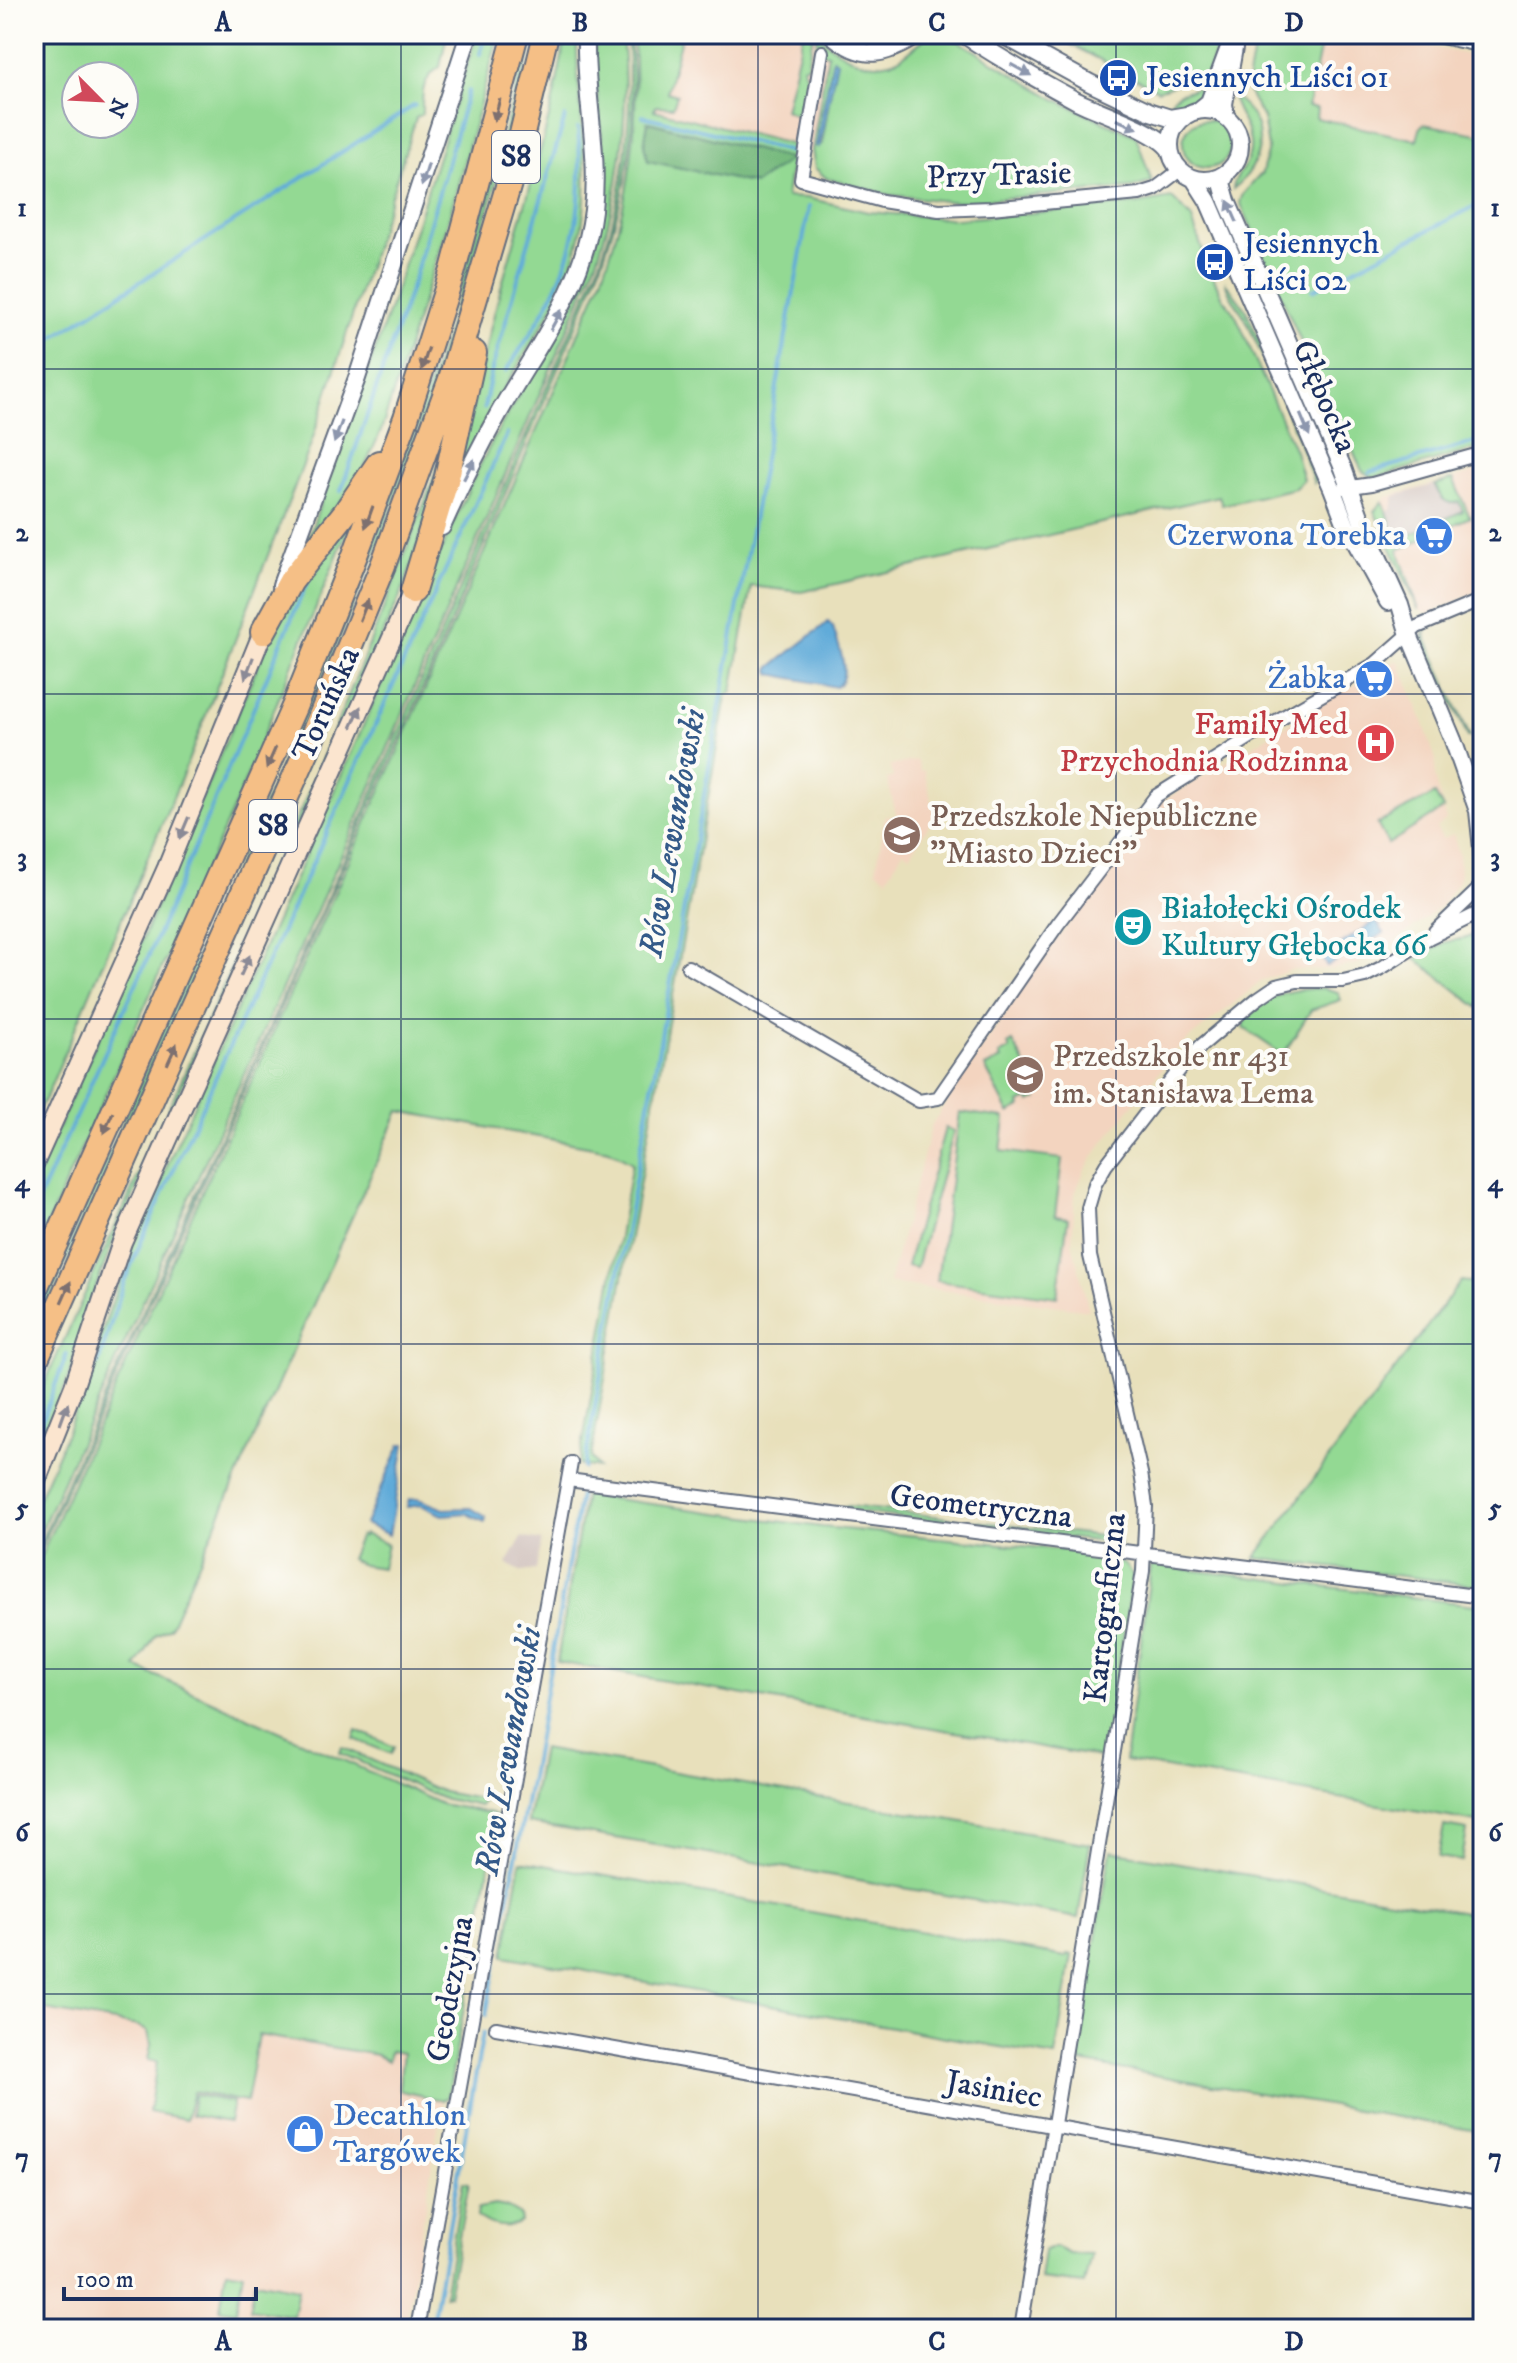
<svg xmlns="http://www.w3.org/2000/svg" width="1517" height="2363" font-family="'IM FELL DW Pica',serif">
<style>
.built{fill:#f3d4bf}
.industrial{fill:#cfc0bb}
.green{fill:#93d993;stroke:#578478;stroke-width:2;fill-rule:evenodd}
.forest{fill:#76b97d;stroke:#48746e;stroke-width:2}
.water{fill:#61abd9;stroke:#3e6d9c;stroke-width:2}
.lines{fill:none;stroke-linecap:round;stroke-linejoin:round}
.stream{stroke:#61abd9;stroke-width:4}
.minor-casing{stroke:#636d7f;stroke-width:16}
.tertiary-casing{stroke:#636d7f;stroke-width:20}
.secondary-casing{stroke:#636d7f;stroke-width:22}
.motorway-casing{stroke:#636d7f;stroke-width:28}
.minor{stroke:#fff;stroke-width:12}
.tertiary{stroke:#fff;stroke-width:16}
.secondary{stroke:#fbe5cf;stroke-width:18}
.motorway{stroke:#f5bf86;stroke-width:24}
.oneway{fill:#8d97ae}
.oneway2{fill:#7d7070}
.oneway3{fill:#8b8a96}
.grid{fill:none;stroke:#1b2f5e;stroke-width:2;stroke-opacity:0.55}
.labels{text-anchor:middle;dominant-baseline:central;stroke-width:8;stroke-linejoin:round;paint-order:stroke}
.shield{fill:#fdfcf7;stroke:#5f6c8c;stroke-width:2}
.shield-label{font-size:30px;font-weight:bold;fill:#1b2f5e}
.transit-label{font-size:32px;fill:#164399;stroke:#fdfcf7;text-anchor:start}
.street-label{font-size:32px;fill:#1b2f5e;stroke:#fdfcf7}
.shop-label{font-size:32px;fill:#366cbe;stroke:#fdfcf7;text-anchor:end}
.health-label{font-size:32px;fill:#be3a42;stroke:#fdfcf7;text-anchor:end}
.education-label{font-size:32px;fill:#785e54;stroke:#fdfcf7;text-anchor:start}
.culture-label{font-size:32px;fill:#0d838f;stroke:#fdfcf7;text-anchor:start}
.water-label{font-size:34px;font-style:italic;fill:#345a89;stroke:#fdfcf7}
.neatline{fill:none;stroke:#1b2f5e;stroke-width:3}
.grid-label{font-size:26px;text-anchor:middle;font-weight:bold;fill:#1b2f5e}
</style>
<rect width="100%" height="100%" fill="#fdfcf7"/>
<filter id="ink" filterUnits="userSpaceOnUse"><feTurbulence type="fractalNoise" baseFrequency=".0125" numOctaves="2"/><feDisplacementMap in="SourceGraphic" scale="16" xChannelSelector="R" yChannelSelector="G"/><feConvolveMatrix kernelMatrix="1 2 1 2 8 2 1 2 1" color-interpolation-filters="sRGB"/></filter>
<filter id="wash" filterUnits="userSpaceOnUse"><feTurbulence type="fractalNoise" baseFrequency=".006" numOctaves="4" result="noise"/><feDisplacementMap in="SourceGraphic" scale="32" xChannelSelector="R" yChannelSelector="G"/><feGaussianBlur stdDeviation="1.8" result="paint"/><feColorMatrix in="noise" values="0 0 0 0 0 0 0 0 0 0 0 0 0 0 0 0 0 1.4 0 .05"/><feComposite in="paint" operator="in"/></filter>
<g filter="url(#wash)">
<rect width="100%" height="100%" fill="#e8e0bb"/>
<path class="built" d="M672 34H811L829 53 812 150 653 109Z
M1256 34H1372L1483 58V171L1287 129 1248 93 1246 88Z
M1483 470V589L1429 614 1417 609 1374 511 1387 497Z
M1398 660 1422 718 1436 760 1435 776 1446 821 1436 828 1443 839 1453 834 1459 854 1460 874 1457 884 1440 907 1381 953 1358 964 1334 969 1291 970 1263 980 1180 1046 1102 1144 1084 1171 1075 1194 1072 1242 1089 1310 889 1283 932 1124 1038 964 1161 802 1321 704Z
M917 760 920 771 924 770 935 815 910 855 903 851 887 878 876 870 885 816 897 817 887 779 893 777 890 766Z
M34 1944 455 2023 405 2329H34Z"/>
<path class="industrial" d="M1453 479 1470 517 1398 550 1387 511 1392 509 1395 496Z
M522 1537 541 1541 536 1570 522 1572 507 1564Z"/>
<path class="green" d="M34 34H447L440 67C421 79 422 94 422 114L416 118 310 447 183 774 47 1095 34 1118ZM76 76H124V124H76Z
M477 34H499L445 232 381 431 361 475 305 547 390 308Z
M529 34H534L502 163 453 331 381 538 284 773 34 1335V1322L279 771 376 536 448 330 497 162Z
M566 34H577C575 93 590 152 584 211 578 280 536 336 501 393 484 423 468 454 453 485 471 423 482 358 499 295 523 208 552 123 566 34Z
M595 34H622C630 113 622 187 596 263L351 834 34 1546V1509L69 1428 132 1244 470 486C485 454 501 424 519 394 556 333 592 285 602 211 610 152 592 93 595 34Z
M627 34H629C641 117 626 201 596 279L427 678 34 1562V1556L339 871 599 265C626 190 634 114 627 34Z
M633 34H682L667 92 677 95 673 107 656 106 654 110 794 145 786 197 807 198 868 212 958 219 1136 204 1172 198 1191 217 1208 266 1221 294 1236 316 1295 451 1303 480 1295 488 1222 505 1219 496 801 592 751 586 732 691 726 696 591 1457 598 1468 579 1465 632 1163 609 1150 399 1111 170 1628 156 1635 136 1667 441 1804 491 1813 498 1817 448 2097 442 2100 401 2091 399 2087 403 2053 390 2051 388 2061 377 2055 258 2035 246 2102 193 2092 186 2119 149 2112 157 2062 148 2060 151 2044 148 2032 138 2026 34 2008V1571L423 694 601 281C631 200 641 120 633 34ZM648 122H649L790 159 755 184Z
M803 34 813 36 807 65 803 67 808 78 800 118 785 110Z
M939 34 960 42 1057 100 1136 136 1152 182 1131 188 956 202 890 195 826 178 815 168 812 150 828 54 815 51 818 35C841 57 877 77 907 53 919 44 924 36 939 34ZM833 59 836 61 822 144 816 146Z
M977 34H983L1066 82 1064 85Z
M1051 34H1222L1207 74 1158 90Z
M1256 34H1334V36L1323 35 1308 106 1317 108 1316 118 1417 140 1421 126 1424 124 1483 135V447L1374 478 1362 471 1339 418 1326 399 1240 202 1243 194 1262 173 1268 148 1263 118 1246 88Z
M1197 88 1208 89C1198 101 1179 109 1164 107L1178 94Z
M1232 96C1270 121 1266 163 1233 189 1234 176 1244 170 1248 159 1257 133 1237 119 1232 96Z
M1183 144a24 24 0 1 1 48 0a24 24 0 1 1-48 0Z
M1226 283 1246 310 1315 471 1318 476 1314 483C1295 427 1270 374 1246 320 1241 308 1227 295 1226 283Z
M451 431 414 559 401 594 113 1242 93 1294 66 1384 34 1464V1407C178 1084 331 764 451 431Z
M1453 479 1470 517 1398 550 1419 610 1374 511 1382 502C1389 509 1390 528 1396 541L1463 511 1459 502C1445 506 1440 497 1435 485Z
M354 514 238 798 34 1254V1182L145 933 279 615Z
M1427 629 1425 636 1470 737H1468L1424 642 1423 636Z
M1435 794 1443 809 1388 844 1377 824Z
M1483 930V1001L1478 1007 1416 959 1446 942 1467 938Z
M1324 988 1338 992 1341 1000 1311 1010 1283 1055 1244 1028 1245 1018C1277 992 1283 990 1324 988Z
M1013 1042 1039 1092 1035 1094 1037 1099 1030 1102 1028 1099 1020 1103 1021 1107 1009 1113 985 1067 1001 1059 999 1055 1010 1049 1008 1045Z
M960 1112 1005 1118 1001 1151 1062 1159 1055 1216 1068 1218 1057 1297 937 1281Z
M945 1128 954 1131 916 1268 907 1266Z
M1461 1281 1483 1284V1586L1255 1558Z
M585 1495 822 1527 1118 1555V1563L1124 1564 1133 1576 1104 1758 557 1662Z
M849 1506 1117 1538 1120 1544 831 1509Z
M364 1534 387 1544 382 1568 362 1565 350 1559 360 1535 363 1537Z
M1168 1563V1567L1483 1606V1823L1125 1761 1151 1567 1156 1564Z
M357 1730 394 1747 391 1754 354 1739Z
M342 1747 443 1792 484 1800 480 1806 441 1798 340 1753Z
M542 1749 1090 1844 1078 1918 528 1823Z
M1444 1826 1467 1830 1462 1861 1438 1857Z
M1111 1851 1483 1916V2132L1074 2061Z
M521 1861 1066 1957 1067 1954 1072 1955 1055 2057 504 1956Z
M194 2095 233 2102 229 2122 191 2115Z
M463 2182 469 2183 448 2295H444Z
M495 2205 506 2207 520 2215 521 2222C506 2230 491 2226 477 2217L478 2208Z
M1055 2247 1069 2254 1091 2255 1084 2284 1040 2279 1044 2251Z
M226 2270 243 2273 236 2311 220 2309Z
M255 2281 298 2289 293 2316 250 2309Z"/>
<path class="forest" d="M648 122 791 159 755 184 648 161 644 145Z"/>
<path class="water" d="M833 59 837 61 819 148 816 146Z
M828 622 833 627C837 643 853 676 836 687L771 674 770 668Z
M1376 921 1384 933 1327 966 1321 957Z
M401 1444H405L389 1535 365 1524Z
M418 1499 444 1509 471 1508 486 1517 485 1522 466 1513 442 1515 421 1505 407 1507 409 1500Z"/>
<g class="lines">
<path class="stream" d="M480 54 486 34
M643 116 792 152
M1313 290 1483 202
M34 350 415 105
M506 371C566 283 587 237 578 128
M484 408 492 369 565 117
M1370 472 1483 440
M341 491 415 276 468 91
M34 1209 150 953 308 580
M98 1364 124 1282 141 1242 507 434
M34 1441 67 1354
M584 1468 809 207
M486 2015 532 1772 580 1495
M431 2329 483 2033"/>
</g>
</g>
<g filter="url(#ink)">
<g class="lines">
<defs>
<path id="minor" d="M822 52 801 179 882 201 939 210 991 208 1139 194 1155 189 1180 170
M1344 488 1372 484 1483 453
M1435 931 1478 890 1483 873
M688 967 919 1101 938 1098 1058 924 1156 796 1273 723 1375 664 1417 627 1477 602
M568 1480 1483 1597
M496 2028 1483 2202
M417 2329 571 1463
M1021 2329 1143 1571 1146 1506 1141 1473 1090 1256 1088 1208 1095 1184 1106 1165 1184 1064 1202 1045 1257 999 1276 986 1297 981H1343L1365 976 1383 967 1430 937 1483 911"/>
<path id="tertiary" d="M831 34C863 62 886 56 919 34
M963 34C999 58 1038 80 1077 101 1099 112 1158 131 1170 150
M1001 34 1090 83 1151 112 1170 118 1187 115
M1437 34 1483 44
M1170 145a35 35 0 1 1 70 0a35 35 0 1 1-70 0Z
M1198 111 1209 102 1234 34
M1226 117 1224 104 1234 48
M1227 173 1222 183 1227 201 1343 468 1361 519 1400 605 1409 635 1453 740 1478 811 1483 858
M1194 179 1208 201 1332 488 1346 525 1388 602
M442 527C459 489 478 450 499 413 536 347 584 288 593 210 600 152 584 93 586 34
M281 585 357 378 469 34"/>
<path id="secondary" d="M34 1164 167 868 263 632
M34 1486 74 1386 122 1242 413 591"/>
<path id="motorway" d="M413 591 447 477 474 353
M263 632 291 581 345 513 379 463
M34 1291 294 707 355 555 406 418 453 270 516 34
M34 1363 307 750 383 565 451 379 515 163 546 34"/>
</defs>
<use href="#minor" class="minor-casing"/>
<use href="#tertiary" class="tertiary-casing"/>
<use href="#secondary" class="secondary-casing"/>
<use href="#motorway" class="motorway-casing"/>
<use href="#minor" class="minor"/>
<use href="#tertiary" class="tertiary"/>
<use href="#secondary" class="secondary"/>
<use href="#motorway" class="motorway"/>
</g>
<defs><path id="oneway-solid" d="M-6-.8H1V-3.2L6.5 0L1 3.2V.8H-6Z" transform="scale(2)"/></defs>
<g class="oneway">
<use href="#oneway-solid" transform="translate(1021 70) rotate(29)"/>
<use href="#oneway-solid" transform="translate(1127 124) rotate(23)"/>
<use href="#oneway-solid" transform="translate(425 175) rotate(107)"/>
<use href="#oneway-solid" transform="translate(1232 211) rotate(-114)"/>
<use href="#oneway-solid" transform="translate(556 320) rotate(-61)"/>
<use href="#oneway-solid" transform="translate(1305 425) rotate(67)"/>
<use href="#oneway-solid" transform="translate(338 432) rotate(110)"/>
<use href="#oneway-solid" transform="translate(469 469) rotate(-63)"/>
</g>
<g class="oneway2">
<use href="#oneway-solid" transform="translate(497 110) rotate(104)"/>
<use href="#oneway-solid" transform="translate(425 359) rotate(108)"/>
<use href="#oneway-solid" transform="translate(369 517) rotate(110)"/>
<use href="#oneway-solid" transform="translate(364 610) rotate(-68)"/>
<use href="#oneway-solid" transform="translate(271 758) rotate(114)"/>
<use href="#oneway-solid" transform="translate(172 1054) rotate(-66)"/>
<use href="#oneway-solid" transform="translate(108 1123) rotate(114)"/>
<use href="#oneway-solid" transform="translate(66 1292) rotate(-66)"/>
</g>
<g class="oneway3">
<use href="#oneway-solid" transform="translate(249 668) rotate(111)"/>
<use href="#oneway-solid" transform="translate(356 717) rotate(-66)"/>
<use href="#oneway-solid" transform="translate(184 828) rotate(113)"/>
<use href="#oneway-solid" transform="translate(245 966) rotate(-66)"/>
<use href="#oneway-solid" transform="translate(64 1414) rotate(-70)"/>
</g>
</g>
<path class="grid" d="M401 34V2329M758 34V2329M1116 34V2329M34 369H1483M34 694H1483M34 1019H1483M34 1344H1483M34 1669H1483M34 1994H1483"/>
<defs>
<symbol id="bus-disc" viewBox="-11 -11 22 22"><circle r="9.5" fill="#1a4fb4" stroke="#fdfcf7"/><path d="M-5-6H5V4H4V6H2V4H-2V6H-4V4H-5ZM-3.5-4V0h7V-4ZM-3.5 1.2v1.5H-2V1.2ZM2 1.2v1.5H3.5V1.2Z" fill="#fff"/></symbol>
<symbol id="supermarket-disc" viewBox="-11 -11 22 22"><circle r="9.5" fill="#3f7fe0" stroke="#fdfcf7"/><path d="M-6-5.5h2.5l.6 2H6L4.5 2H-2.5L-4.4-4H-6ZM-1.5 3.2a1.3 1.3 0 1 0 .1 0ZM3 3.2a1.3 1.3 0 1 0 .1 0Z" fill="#fff"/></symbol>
<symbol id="hospital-disc" viewBox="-11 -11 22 22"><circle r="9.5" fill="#e0444e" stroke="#fdfcf7"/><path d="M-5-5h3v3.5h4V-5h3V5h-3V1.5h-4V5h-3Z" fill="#fff"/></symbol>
<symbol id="school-disc" viewBox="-11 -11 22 22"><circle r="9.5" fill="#8d6e63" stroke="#fdfcf7"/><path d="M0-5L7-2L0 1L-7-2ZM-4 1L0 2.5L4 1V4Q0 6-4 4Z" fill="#fff"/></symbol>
<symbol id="theatre-disc" viewBox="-11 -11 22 22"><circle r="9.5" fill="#0f9aa8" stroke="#fdfcf7"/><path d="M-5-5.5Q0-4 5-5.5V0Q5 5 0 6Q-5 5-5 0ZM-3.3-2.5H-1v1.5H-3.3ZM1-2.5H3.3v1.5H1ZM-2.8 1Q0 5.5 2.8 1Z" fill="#fff"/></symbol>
<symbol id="shop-disc" viewBox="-11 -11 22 22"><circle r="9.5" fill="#3f7fe0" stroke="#fdfcf7"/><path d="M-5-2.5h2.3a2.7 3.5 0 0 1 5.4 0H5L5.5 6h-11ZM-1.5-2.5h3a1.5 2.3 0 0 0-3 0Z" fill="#fff"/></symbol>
</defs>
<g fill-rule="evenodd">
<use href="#bus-disc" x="1096" y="56" width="44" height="44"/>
<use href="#bus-disc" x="1193" y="240" width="44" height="44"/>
<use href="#supermarket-disc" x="1412" y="514" width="44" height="44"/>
<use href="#supermarket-disc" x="1352" y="657" width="44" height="44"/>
<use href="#hospital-disc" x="1354" y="721" width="44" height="44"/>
<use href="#school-disc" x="880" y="813" width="44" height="44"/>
<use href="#theatre-disc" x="1111" y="905" width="44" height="44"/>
<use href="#school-disc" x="1003" y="1053" width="44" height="44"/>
<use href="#shop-disc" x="283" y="2112" width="44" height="44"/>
</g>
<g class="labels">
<g class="shield">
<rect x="492" y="131" width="48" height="52" rx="6"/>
<rect x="249" y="800" width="48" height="52" rx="6"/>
</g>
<g class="shield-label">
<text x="516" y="157">S8</text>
<text x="273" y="826">S8</text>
</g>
<g class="transit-label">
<text x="1146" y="78">Jesiennych Liści 01</text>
<text x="1243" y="244">Jesiennych<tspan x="1243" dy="37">Liści 02</tspan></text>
</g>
<g class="street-label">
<text transform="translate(999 176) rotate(-2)">Przy Trasie</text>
<text transform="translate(1324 397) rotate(67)">Głębocka</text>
<text transform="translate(327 704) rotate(-66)">Toruńska</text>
<text transform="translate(981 1507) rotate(7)">Geometryczna</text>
<text transform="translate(1106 1608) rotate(-84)">Kartograficzna</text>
<text transform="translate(451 1989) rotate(-80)">Geodezyjna</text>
<text transform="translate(994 2090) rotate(10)">Jasiniec</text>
</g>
<g class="shop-label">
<text x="1406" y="536">Czerwona Torebka</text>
<text x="1346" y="679">Żabka</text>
<text x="333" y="2116" text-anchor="start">Decathlon<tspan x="333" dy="37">Targówek</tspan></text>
</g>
<g class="health-label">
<text x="1348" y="725">Family Med<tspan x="1348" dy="37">Przychodnia Rodzinna</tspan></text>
</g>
<g class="education-label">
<text x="930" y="817">Przedszkole Niepubliczne<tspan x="930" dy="37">"Miasto Dzieci"</tspan></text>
<text x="1053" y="1057">Przedszkole nr 431<tspan x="1053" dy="37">im. Stanisława Lema</tspan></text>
</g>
<g class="culture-label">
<text x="1161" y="909">Białołęcki Ośrodek<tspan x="1161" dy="37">Kultury Głębocka 66</tspan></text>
</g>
<g class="water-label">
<text transform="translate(673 833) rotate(-80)">Rów Lewandowski</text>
<text transform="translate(509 1751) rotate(-80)">Rów Lewandowski</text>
</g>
</g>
<rect width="1517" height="2363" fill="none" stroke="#fdfcf7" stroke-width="88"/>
<g transform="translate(100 100) rotate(114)"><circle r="38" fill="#fdfcf7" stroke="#a3aaba" stroke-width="2"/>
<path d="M0-6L14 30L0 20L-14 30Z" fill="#d1495b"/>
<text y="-12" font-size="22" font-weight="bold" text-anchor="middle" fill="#1b2f5e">N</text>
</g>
<path d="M64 2287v12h192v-12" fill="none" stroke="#1b2f5e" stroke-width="4"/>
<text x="76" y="2287" font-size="24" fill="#1b2f5e" stroke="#fdfcf7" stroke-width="6" paint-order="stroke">100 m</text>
<rect x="44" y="44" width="1429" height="2275" class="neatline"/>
<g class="grid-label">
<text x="223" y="31">A</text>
<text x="580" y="31">B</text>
<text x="937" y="31">C</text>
<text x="1294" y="31">D</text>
<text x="22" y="216">1</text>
<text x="1495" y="216">1</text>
<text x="22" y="541">2</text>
<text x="1495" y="541">2</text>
<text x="22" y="866">3</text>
<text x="1495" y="866">3</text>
<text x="22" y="1191">4</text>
<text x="1495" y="1191">4</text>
<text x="22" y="1516">5</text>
<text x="1495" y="1516">5</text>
<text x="22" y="1841">6</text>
<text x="1495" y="1841">6</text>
<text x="22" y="2166">7</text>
<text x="1495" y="2166">7</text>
<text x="223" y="2350">A</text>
<text x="580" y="2350">B</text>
<text x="937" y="2350">C</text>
<text x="1294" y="2350">D</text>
</g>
</svg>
